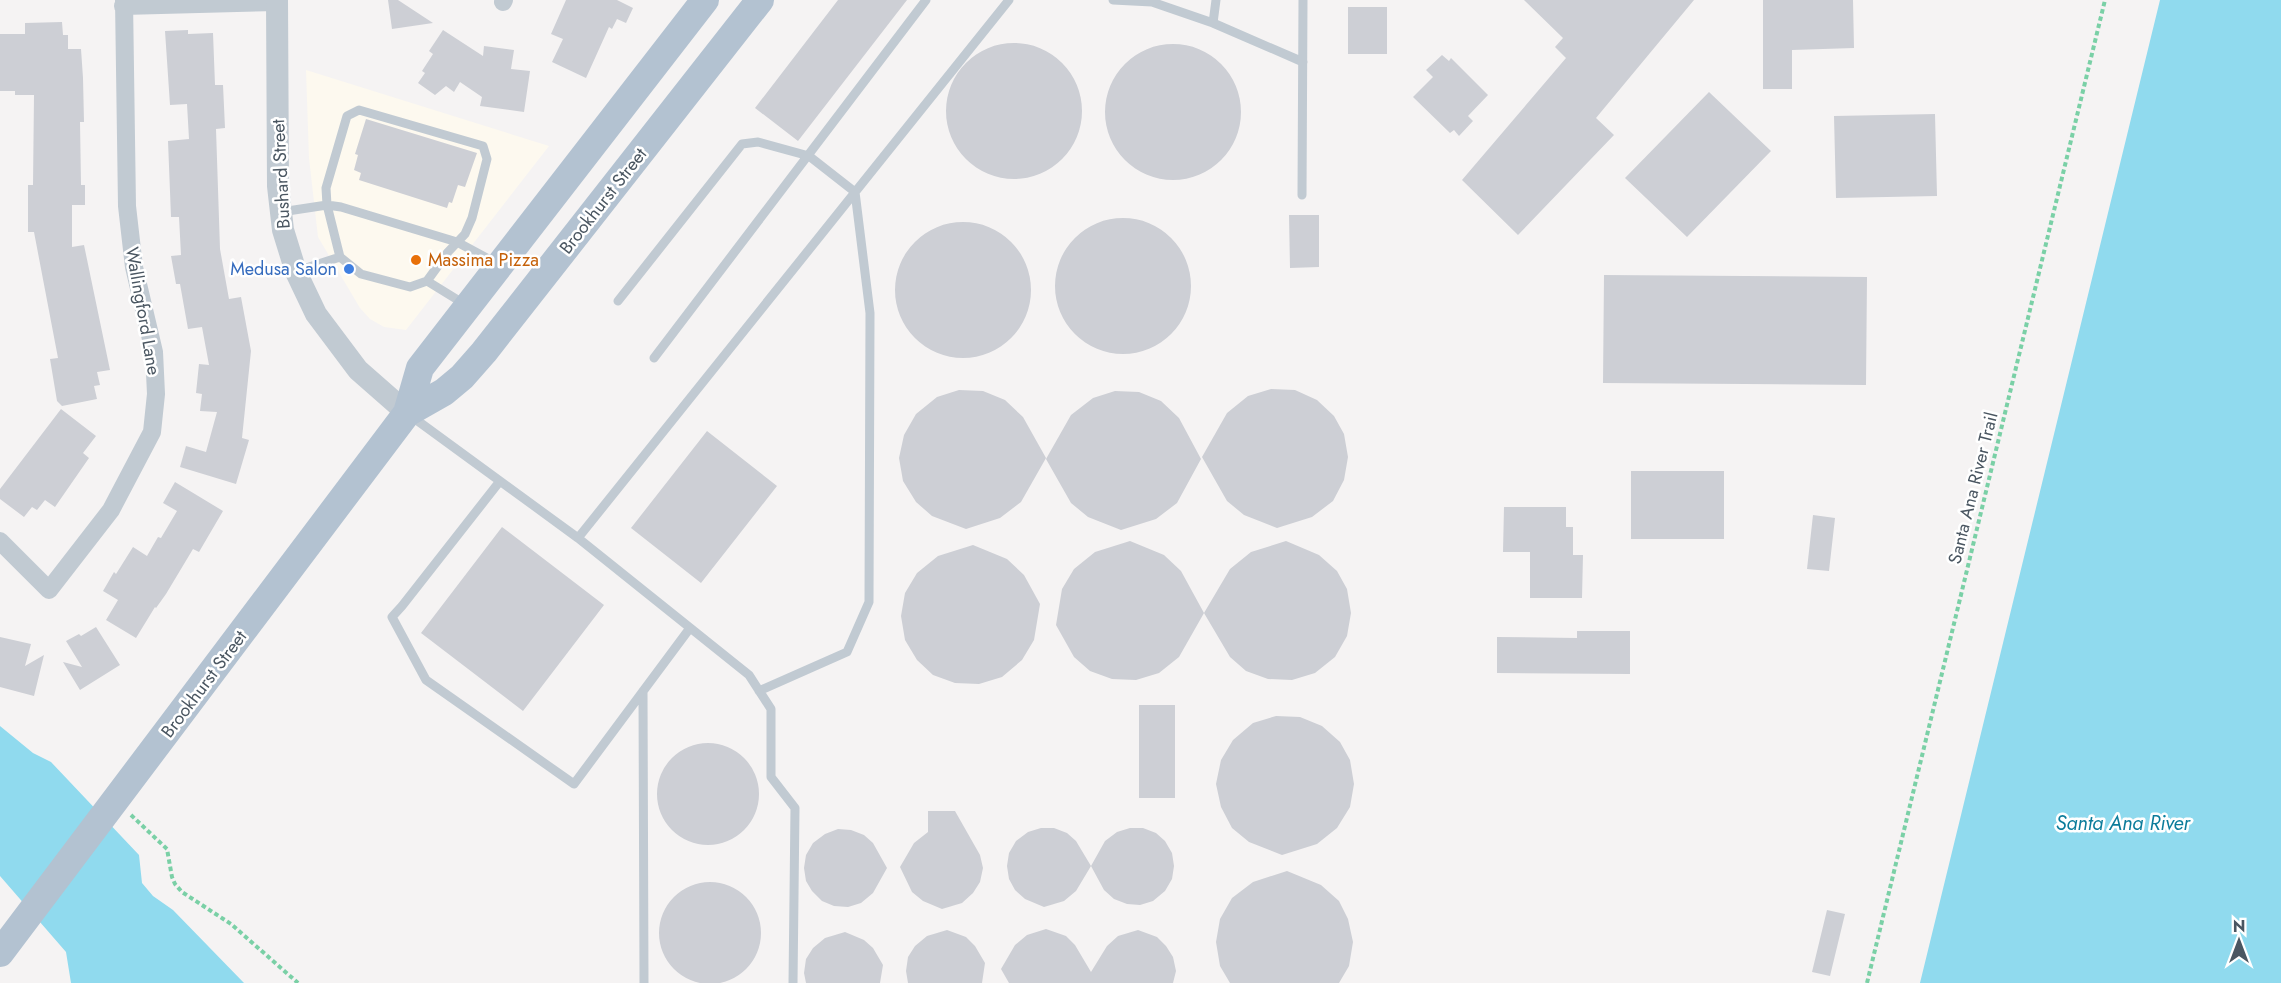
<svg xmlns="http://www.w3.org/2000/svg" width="2281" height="983" font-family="Jost,sans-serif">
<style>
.commercial{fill:#fdf9ef}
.water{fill:#90daee}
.building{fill:#cdcfd5}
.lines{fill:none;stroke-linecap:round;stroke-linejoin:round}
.path{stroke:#7ad0a6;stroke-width:4;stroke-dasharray:4.5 3;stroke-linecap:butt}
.service{stroke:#c1cad2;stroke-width:9}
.minor{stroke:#c1cad2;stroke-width:18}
.tertiary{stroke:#c1cad2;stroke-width:22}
.primary{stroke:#b3c2d1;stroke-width:28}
.food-dot{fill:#e8710a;stroke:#fff;stroke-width:2}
.shop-dot{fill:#3f7fe0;stroke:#fff;stroke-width:2}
.labels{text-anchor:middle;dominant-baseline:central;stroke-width:5;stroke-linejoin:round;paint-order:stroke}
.street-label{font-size:18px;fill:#4a5661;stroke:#fff}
.food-label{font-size:18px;fill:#c56008;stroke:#fff;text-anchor:start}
.shop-label{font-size:18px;fill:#366cbe;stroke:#fff;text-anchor:end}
.water-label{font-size:20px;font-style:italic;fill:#0c7c9b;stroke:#fff}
</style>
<rect width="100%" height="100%" fill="#f5f3f3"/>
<path class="commercial" d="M306 70 549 146 406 330 384 327 370 319 360 308 318 237 309 158Z"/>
<path class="water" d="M2160 0H2281V983H1920Z
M0 726 33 753 51 762 139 855 142 883 153 896 173 910 244 983H71L66 952 0 876Z"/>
<path class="building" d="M388 0H398L433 23 392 29Z
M566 0H617L633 8 626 23 617 19 612 29 609 27 586 78 552 62 563 39 551 34Z
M838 0H907L798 141 755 108Z
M1524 0H1694L1596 118 1614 135 1518 235 1462 180 1566 58 1555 47 1563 38Z
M1763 0H1853L1854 48 1792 50V89H1763Z
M1348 7H1387V54H1348Z
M62 22 63 35H68V49H81L83 78 84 122H80L81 185H85V205H72V247L84 245 110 370 97 372 100 385 94 386 97 399 62 406 57 401 50 359 58 358 34 232H28V185H33L34 95H15V91H0V34H25V23Z
M188 30V34L213 33 215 85H223L225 128 216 129 220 249 229 299 241 297 251 351 242 438 249 440 236 484 180 467 186 446 206 452 217 412 200 411 202 394 196 393 199 364 209 365 202 327 188 329 180 284H176L171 256 181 255 179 217H171L168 141 189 139 187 104 170 105 165 31Z
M443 30 483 56 484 46 514 50 511 69 530 71 524 112 480 106 482 97 460 82 454 92 446 86 435 95 418 83 425 73 422 71 433 54 429 51Z
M946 111a68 68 0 1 1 136 0a68 68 0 1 1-136 0Z
M1105 112a68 68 0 1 1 136 0a68 68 0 1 1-136 0Z
M1442 55 1449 61 1451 58 1488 95 1468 116 1473 121 1459 136 1454 130 1450 133 1413 97 1433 77 1426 70Z
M1709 92 1771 151 1687 237 1625 178Z
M1935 114 1937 196 1836 198 1834 116Z
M366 119 477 153 465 187 458 185 452 203 449 202 447 208 359 180 361 173 354 170 358 155 355 154Z
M1289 215H1319V267L1290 268Z
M1055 286a68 68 0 1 1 136 0a68 68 0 1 1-136 0Z
M895 290a68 68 0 1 1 136 0a68 68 0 1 1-136 0Z
M1604 275 1867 277 1866 385 1603 383Z
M1271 389 1295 390 1317 400 1334 416 1344 434 1348 457 1344 480 1333 501 1312 517 1277 528 1244 515 1227 501 1202 457 1227 413 1248 396Z
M959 390 983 391 1005 400 1023 417 1046 458 1021 502 1000 518 966 529 932 516 916 502 903 481 899 458 904 435 916 414 937 397Z
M1115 391 1139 392 1161 401 1179 418 1201 459 1177 503 1156 519 1121 530 1088 517 1071 503 1046 459 1071 415 1093 398Z
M61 409 96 436 83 453 89 458 55 507 45 500 37 510 32 507 24 517 0 499V489Z
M707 431 777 486 701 583 631 528Z
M1631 471H1724V539H1631Z
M175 482 223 511 199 552 193 549 166 594 156 608 155 607 136 638 106 620 118 600 103 591 114 572 116 574 133 547 147 556 158 537 161 538 177 511 163 503Z
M1504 507H1566V527H1573V555H1583L1582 598H1530V552H1503Z
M1813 515 1835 518 1829 571 1807 569Z
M502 527 604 605 523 711 421 633Z
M1130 541 1164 555 1181 571 1204 613 1179 657 1159 673 1136 680 1112 679 1090 671 1074 657 1056 625 1062 589 1074 569 1095 552Z
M1286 541 1319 555 1337 571 1347 589 1351 613 1347 636 1335 657 1315 673 1292 680 1268 679 1246 671 1230 657 1204 613 1230 569 1251 552Z
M973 545 1007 559 1024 575 1040 604 1034 640 1022 660 1002 677 979 684 955 683 933 675 917 660 905 640 901 616 905 593 917 573 938 556Z
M96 627 120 665 80 690 63 662 82 667 66 641 79 634 81 636Z
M1577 631H1630V674L1497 673V637L1577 638Z
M0 637 31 644 25 666 44 655 34 696 0 687Z
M1139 705H1175V798H1139Z
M1276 716 1300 717 1322 726 1340 742 1350 760 1354 784 1350 807 1337 828 1317 844 1282 855 1249 842 1232 828 1221 807 1216 784 1221 760 1233 740 1253 723Z
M657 794a51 51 0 1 1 102 0a51 51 0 1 1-102 0Z
M928 811H955L980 855 983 868 980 882 973 893 962 903 942 909 923 901 912 892 900 867 914 843 928 832Z
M1041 828H1054L1067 833 1076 841 1091 866 1076 891 1064 901 1044 907 1025 899 1015 890 1009 879 1007 866 1009 853 1016 841 1028 832Z
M1130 828H1143L1156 833 1165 841 1172 853 1174 866 1172 879 1165 891 1153 901 1140 905 1127 904 1114 899 1104 890 1091 866 1105 841 1117 832Z
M838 829 851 830 864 835 873 843 887 868 873 893 861 903 848 907 834 906 822 901 812 891 806 881 804 868 806 855 813 843 825 834Z
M1287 871 1321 885 1339 901 1348 919 1353 942 1349 966 1339 983H1230L1220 966 1216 942 1220 919 1232 898 1253 882Z
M659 933a51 51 0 1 1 102 0a51 51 0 1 1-102 0Z
M1827 910 1845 914 1830 976 1812 972Z
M1046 929 1066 936 1075 945 1091 972 1107 946 1118 936 1138 930 1157 937 1166 946 1173 957 1176 971 1173 983H1009L1001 969 1015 945 1027 935Z
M947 930 966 937 975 946 985 963 982 983H908L906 971 908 957 915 946 927 936Z
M845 932 864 940 873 948 883 965 880 983H806L804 973 806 959 813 948 825 938Z"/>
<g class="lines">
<path class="path" d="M131 815 167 849 172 877 175 884 182 892 231 924 298 983
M1867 983 2105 0"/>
<path class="service" d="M1113 0 1152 2 1213 23 1303 62
M1213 23 1216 0
M359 110 483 146 487 159 472 218 465 234 448 252 427 281 410 287 361 274 340 257 327 205 326 188 347 116Z
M1302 195 1303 0
M281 212 327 205 341 207 457 242 496 263
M297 271 340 257
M427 281 466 305
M618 301 742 144 758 142 809 156 855 192 870 313 869 602 847 652 759 691
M654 358 926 0
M411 416 578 538 749 675 771 709V777L795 808 793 983
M500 481 402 606 392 617 426 680 574 784 690 628
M578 538 1009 0
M643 691 644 983"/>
<path class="minor" d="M503 2 504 0
M123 6 277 2
M0 541 49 590 111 510 152 432 156 394 154 352 134 267 127 206 124 0"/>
<path class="tertiary" d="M277 0 278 186 283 230 296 272 316 314 358 370 407 413"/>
<path class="primary" d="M407 413 444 392 462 377 484 352 760 0
M0 953 407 413 420 368 705 0"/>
</g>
<circle class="food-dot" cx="416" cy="260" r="6"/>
<circle class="shop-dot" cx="349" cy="269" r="6"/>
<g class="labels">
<g class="street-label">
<text transform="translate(281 174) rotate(-93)">Bushard Street</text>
<text transform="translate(603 201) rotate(-52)">Brookhurst Street</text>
<text transform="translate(143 311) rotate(80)">Wallingford Lane</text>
<text transform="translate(1973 488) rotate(-76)">Santa Ana River Trail</text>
<text transform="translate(204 684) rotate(-53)">Brookhurst Street</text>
</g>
<g class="food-label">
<text x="428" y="260">Massima Pizza</text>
</g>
<g class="shop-label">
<text x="337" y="269">Medusa Salon</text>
</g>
<g class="water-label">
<text x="2123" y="823">Santa Ana River</text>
</g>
</g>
<g transform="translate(2239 941)" stroke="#ffffff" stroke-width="4.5" paint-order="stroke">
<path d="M0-4.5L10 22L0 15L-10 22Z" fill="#4a5661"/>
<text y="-9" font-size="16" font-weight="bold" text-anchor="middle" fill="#4a5661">N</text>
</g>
</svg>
